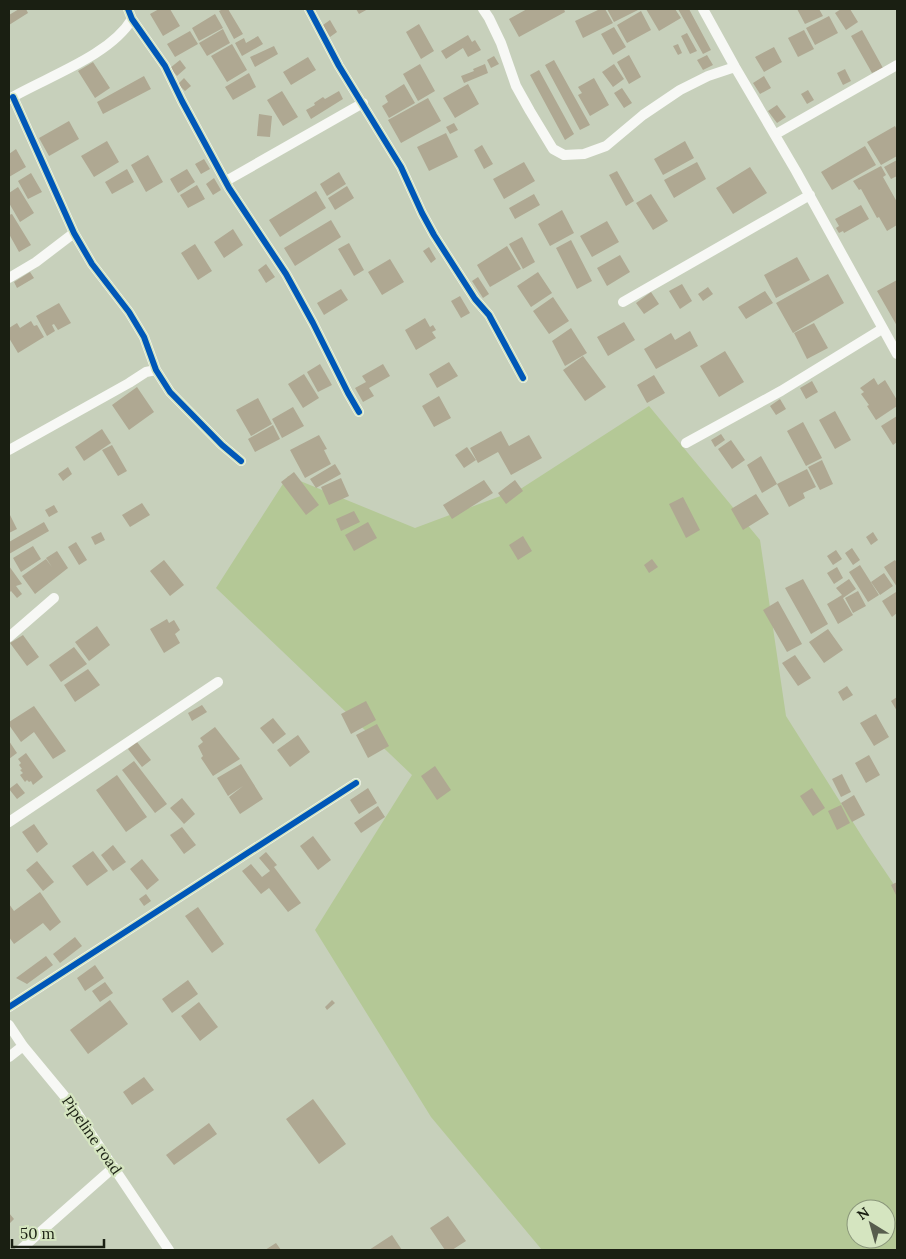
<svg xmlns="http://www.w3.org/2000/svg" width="906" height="1259" font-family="Lora,serif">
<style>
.green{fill:#b4c896;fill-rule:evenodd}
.building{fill:#afa892}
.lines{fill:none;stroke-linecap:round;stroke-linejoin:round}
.minor{stroke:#f7f8f5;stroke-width:10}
.cycleway-casing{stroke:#d5e5c0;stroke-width:9}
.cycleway{stroke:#0057b8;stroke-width:6}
.labels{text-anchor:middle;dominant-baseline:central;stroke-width:4.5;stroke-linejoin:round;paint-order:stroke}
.street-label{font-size:15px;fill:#1a1f12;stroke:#d5e5c0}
</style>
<rect width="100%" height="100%" fill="#c7d0bb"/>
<path class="green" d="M649 406 760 540 786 716 868 846 897 889V1250H542L431 1117 315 930 412 775 216 588 288 476 415 528 522 488ZM856 1209H886V1239H856Z"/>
<path class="building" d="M19 9H26L28 13 9 25V15Z
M159 9H170L180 26 163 36 150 14Z
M223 9H228L243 34 234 39 219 11Z
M356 9H368L359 14Z
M527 9H564L565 12 519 37 509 19Z
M600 9H605L613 23 583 38 575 21Z
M607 9H640L614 22Z
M646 9H675L681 18 659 31Z
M678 9H689L711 50 703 54Z
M797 9H819L823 16 805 24Z
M841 9H850L858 22 846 30 835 13Z
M641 11 651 30 627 43 617 25Z
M215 14 223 28 199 41 192 28Z
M829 16 838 33 815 45 806 28Z
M330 20 337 32 330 37 323 25Z
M419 24 434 51 421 59 406 32Z
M614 27 626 47 613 55 601 34Z
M223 29 230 43 207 56 199 43Z
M804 30 814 49 798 57 788 38Z
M862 30 883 68 872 73 851 36Z
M190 31 198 44 175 57 167 44Z
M687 33 697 51 690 54 681 36Z
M468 35 472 42 475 40 481 50 468 57 463 48 446 59 441 51Z
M258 36 263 44 242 56 235 43 244 38 246 43Z
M232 44 247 70 227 82 211 56Z
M678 44 682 53 678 55 673 46Z
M274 46 278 54 255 67 250 57Z
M774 47 782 62 764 72 755 57Z
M629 55 641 77 629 84 617 62Z
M707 55 713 65 703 70 697 60Z
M494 56 499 64 491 68 487 60Z
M308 57 316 70 291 85 283 72Z
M180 60 186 68 177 76 170 68Z
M554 60 590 125 580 130 545 65Z
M93 62 110 88 95 98 78 71Z
M420 64 435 91 418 101 403 74Z
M485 64 488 73 464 83 461 76 474 71 473 69Z
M614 64 624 79 613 87 602 72Z
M845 69 851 81 843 85 837 73Z
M539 70 574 134 565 140 530 75Z
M249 73 256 87 233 100 225 87Z
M144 76 151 89 103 114 97 102Z
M764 76 771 88 760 94 753 83Z
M184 78 191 86 185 91 178 84Z
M594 78 609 105 590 116 578 95 582 93 578 87Z
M404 84 415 103 389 118 382 106 388 102 385 96Z
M468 84 479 104 455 118 443 98Z
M622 88 632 103 624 108 614 93Z
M808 90 814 100 807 104 801 94Z
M282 91 298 117 283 126 267 100Z
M339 91 343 99 311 119 306 110 315 105 314 103 323 97 325 99Z
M428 98 441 121 401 143 388 120Z
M777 105 786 117 777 123 768 111Z
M259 114 272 116 270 137 257 136Z
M69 121 79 139 49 156 39 138Z
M454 123 458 130 450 134 446 127Z
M895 126 897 130V156L881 165 867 142Z
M446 133 458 157 429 171 417 147Z
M107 141 119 162 94 177 81 156Z
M685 141 694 158 663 175 654 159Z
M482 145 493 164 484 169 474 150Z
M865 146 876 165 832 190 821 172Z
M16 149 26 167 9 177V154Z
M148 155 163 182 146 192 131 165Z
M204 159 210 169 201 174 195 164Z
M897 160V176L891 179 884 167Z
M524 162 535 181 504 199 493 179Z
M697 162 706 179 674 198 664 180Z
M881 166 886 175 883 177 897 202V225L887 231 879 217 877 218 861 189 859 190 853 181Z
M750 167 767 193 733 214 716 188Z
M127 169 134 182 112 194 105 182Z
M187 169 195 182 178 193 170 179Z
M617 171 634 201 626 206 609 175Z
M339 172 346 184 327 196 320 184Z
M31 173 42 192 28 199 18 181Z
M214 178 221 190 213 195 206 184Z
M197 185 205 199 188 208 180 195Z
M347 186 354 198 335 210 328 198Z
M18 187 34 213 20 222 9 203V193Z
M316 191 326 208 280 237 269 220Z
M534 194 540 205 515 219 509 208Z
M651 194 668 221 653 230 636 203Z
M861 205 869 219 844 233 843 231 839 233 836 228 839 226 835 219Z
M562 210 574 233 550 246 538 224Z
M12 214 31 245 19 252 9 234V215Z
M331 220 341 237 295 266 284 248Z
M607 221 619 242 592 257 580 236Z
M233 229 243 245 224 258 214 242Z
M522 237 535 262 523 269 509 244Z
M571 240 592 281 577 289 556 248Z
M349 243 364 270 354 276 338 249Z
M195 244 212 271 198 280 181 253Z
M507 246 521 269 490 287 477 265Z
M429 247 436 259 431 263 423 251Z
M620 255 630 272 607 286 597 268Z
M797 257 810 280 776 298 764 275Z
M390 259 404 282 382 295 368 272Z
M266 264 275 277 266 283 258 270Z
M30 272 34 278 17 288 14 282Z
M538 272 552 293 531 307 517 286Z
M828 274 844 303 793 333 776 303Z
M478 277 489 294 483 298 472 281Z
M897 280V326L877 291Z
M682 284 692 301 680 309 669 291Z
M708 287 713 294 703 301 698 294Z
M341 289 348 300 324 315 317 303Z
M765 291 773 303 746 319 738 307Z
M651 292 659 304 644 314 636 303Z
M460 296 470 313 461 318 451 301Z
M553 297 569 321 549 334 533 311Z
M59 303 71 323 58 330 54 324 52 325 55 331 47 336 36 316Z
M425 318 430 327 433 325 436 330 432 332 436 338 416 350 405 330Z
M31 321 34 326 37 325 44 337 18 353 9 338V328L17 323 20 328Z
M624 322 635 340 608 356 597 337Z
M814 323 828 348 807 359 794 333Z
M571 328 587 353 565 366 552 341Z
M690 331 698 346 656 369 644 349 671 333 675 340Z
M725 351 744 382 719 397 700 366Z
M583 356 606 387 585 401 563 370Z
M449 362 458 376 437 388 429 374Z
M320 364 332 385 318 392 307 372Z
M383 364 390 376 369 388 374 396 363 402 355 388 366 382 362 376Z
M304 374 319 398 303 408 288 384Z
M654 375 665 393 647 403 637 385Z
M874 378 878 385 885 380 897 400V406L876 420 867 406 869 405 861 394 864 392 860 388Z
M812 381 818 392 806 399 800 388Z
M137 387 154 412 129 430 112 405Z
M439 396 451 418 434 427 422 406Z
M258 398 272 424 251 436 236 410Z
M780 399 786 409 776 415 770 406Z
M293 407 304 426 282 438 272 419Z
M835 411 851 440 835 449 819 420Z
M897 416V442L893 445 881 426Z
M803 422 822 458 806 466 787 431Z
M273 425 280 439 255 452 248 439Z
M102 429 111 443 84 461 75 447Z
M501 431 509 446 529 435 542 458 511 475 498 452 478 463 470 448Z
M721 434 725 440 715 447 711 440Z
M319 435 327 449 324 450 331 464 305 478 290 450Z
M731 440 745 460 732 469 718 449Z
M112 445 127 471 118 476 102 450Z
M467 447 476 460 464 468 455 455Z
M761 456 777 484 807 469 816 487 803 493 805 498 789 507 777 484 762 493 747 465Z
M822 460 833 484 820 490 808 467Z
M335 464 341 474 316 488 310 479Z
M68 467 72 474 63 481 58 474Z
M294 472 319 505 306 515 281 482Z
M341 478 349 496 329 505 321 487Z
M484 480 493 493 452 519 443 505Z
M515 480 523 491 506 504 498 493Z
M756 494 769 514 743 530 731 509Z
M683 497 700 530 686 538 669 504Z
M142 503 150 515 130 527 122 515Z
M54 505 58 512 49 517 45 510Z
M354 511 360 522 341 531 336 519Z
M9 513 17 529 9 533Z
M44 522 49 531 9 554V542Z
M368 522 377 538 354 551 345 535Z
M101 532 105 540 95 545 91 537Z
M873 532 878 540 871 545 866 537Z
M523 536 532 551 518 560 509 545Z
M76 542 87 560 79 565 68 547Z
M33 546 41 559 21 572 13 558Z
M852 548 860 560 853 565 845 553Z
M836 550 842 559 833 565 827 556Z
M57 551 68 568 35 594 22 576 46 559 52 567 46 558Z
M652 559 658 567 649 573 644 565Z
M164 560 184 585 170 596 150 571Z
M895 560 897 563V587L884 567Z
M860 565 879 595 868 602 849 572Z
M9 566 22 584 16 586 22 594 17 598 11 591 9 593Z
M837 567 843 578 834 584 827 573Z
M884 573 893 586 880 595 871 582Z
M803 579 828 624 811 634 785 588Z
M849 579 856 589 843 598 853 615 838 624 827 604 842 595 836 588Z
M858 591 866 606 853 613 845 598Z
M896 592 897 613 892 617 882 601Z
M778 601 802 644 787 652 763 610Z
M167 619 169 623 174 620 180 630 175 634 180 643 164 653 150 629Z
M97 626 110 645 89 661 75 642Z
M828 629 843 650 824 663 809 642Z
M23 635 39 657 27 666 10 643Z
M74 647 87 664 61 682 49 665Z
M795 655 811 678 798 686 782 663Z
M88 669 100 685 75 702 64 685Z
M847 686 853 695 843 701 838 692Z
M897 697V711L891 701Z
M366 701 376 720 351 734 341 714Z
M202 705 207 712 192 721 188 713Z
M34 706 66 751 53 759 34 732 21 742 9 725V722Z
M876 714 889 737 874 746 860 723Z
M273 718 286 734 273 744 260 728Z
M377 724 389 746 368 758 356 735Z
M215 727 240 759 213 776 201 758 203 756 198 746 203 742 200 738Z
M298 735 310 752 290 767 277 750Z
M9 741 17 753 9 759Z
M137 742 151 760 142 767 128 749Z
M26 753 43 777 33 785 31 781 29 782 27 780 25 782 20 775 23 773 20 770 22 769 19 765 21 763 18 759Z
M869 755 880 775 866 783 855 763Z
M134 761 167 804 155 813 122 770Z
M241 764 263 799 240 814 229 797 243 786 228 796 217 778Z
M435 766 451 790 437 800 421 776Z
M842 774 851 792 841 797 832 779Z
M117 775 147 817 126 832 96 790Z
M17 783 25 793 17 799 9 789Z
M368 788 377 803 359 814 350 800Z
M812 788 825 808 813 816 800 796Z
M854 795 865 815 852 822 841 803Z
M182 798 195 814 184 824 170 808Z
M841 805 850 823 837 830 828 811Z
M378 806 385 817 361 833 354 823Z
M34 824 48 844 37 853 22 832Z
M182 827 196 845 184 854 170 835Z
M313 836 331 860 318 870 300 846Z
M113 845 126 862 113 871 101 855Z
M93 851 108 871 87 886 72 866Z
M266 852 277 865 274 867 301 903 288 912 269 888 261 894 242 871 251 864 262 877 270 871 259 858Z
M142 859 159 880 147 890 130 869Z
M37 861 54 882 43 891 26 870Z
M897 882V897L891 885Z
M40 892 61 922 50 931 43 923 14 944 9 937V904L14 911Z
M146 894 151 901 144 906 139 899Z
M198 907 224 944 212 953 185 916Z
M75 937 82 946 60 963 53 954Z
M46 956 53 965 27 984 16 978Z
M95 965 104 978 85 991 77 978Z
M188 980 198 994 172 1013 162 999Z
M105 982 113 993 100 1002 92 991Z
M110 1000 128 1024 88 1054 70 1030Z
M332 1000 335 1003 327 1010 325 1007Z
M199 1002 218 1027 200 1041 181 1016Z
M144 1077 154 1090 132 1105 123 1092Z
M313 1099 346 1144 319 1164 286 1119Z
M209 1123 217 1134 174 1165 166 1155Z
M9 1213 14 1219 9 1224Z
M448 1216 466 1241 452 1250H445L430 1228Z
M392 1235 402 1250H369Z
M276 1243 281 1250H265Z"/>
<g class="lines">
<path class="minor" d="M128 9 132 19 165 66 182 101 229 188 286 274 313 323 348 393 359 412
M309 9 339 66 401 167 422 213 434 235 475 299 489 315 523 378
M483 9 489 18 501 43 516 86 530 111 553 149 564 155 584 154 606 146 643 115 680 90 708 76 735 67
M703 9 735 67 796 171 897 354
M13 97 74 233 92 264 129 312 144 337 156 370 170 392 222 445 241 461
M9 99C46 77 110 56 132 19
M776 134 897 65
M226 181 363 103
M9 278 36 262 74 233
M623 302 810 195
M686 443 781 391 882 329
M9 450 129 383 146 372 156 370
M9 637 54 598
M9 822 218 682
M9 1007 356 783
M9 1025 23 1046 71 1104 169 1250
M9 1057 23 1046
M20 1250 114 1167"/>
<defs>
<path id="cycleway" d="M128 9 132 19 165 66 182 101 229 188 286 274 313 323 348 393 359 412
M309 9 339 66 401 167 422 213 434 235 475 299 489 315 523 378
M13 97 74 233 92 264 129 312 144 337 156 370 170 392 222 445 241 461
M9 1007 356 783"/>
</defs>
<use href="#cycleway" class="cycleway-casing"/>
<use href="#cycleway" class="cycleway"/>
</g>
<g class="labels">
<g class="street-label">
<text transform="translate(92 1135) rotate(55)">Pipeline road</text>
</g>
</g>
<rect width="906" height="1259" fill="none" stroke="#1a1f12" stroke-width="20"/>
<g transform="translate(871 1224) rotate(323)"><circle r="24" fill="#d5e5c0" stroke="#8a967a"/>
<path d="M0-4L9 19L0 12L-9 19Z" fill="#575d4d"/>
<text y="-8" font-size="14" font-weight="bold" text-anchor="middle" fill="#1a1f12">N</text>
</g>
<path d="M12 1239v8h92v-8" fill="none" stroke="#1a1f12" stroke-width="2.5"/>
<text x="20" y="1239" font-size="15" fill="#1a1f12" stroke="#d5e5c0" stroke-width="4" paint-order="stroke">50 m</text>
</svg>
